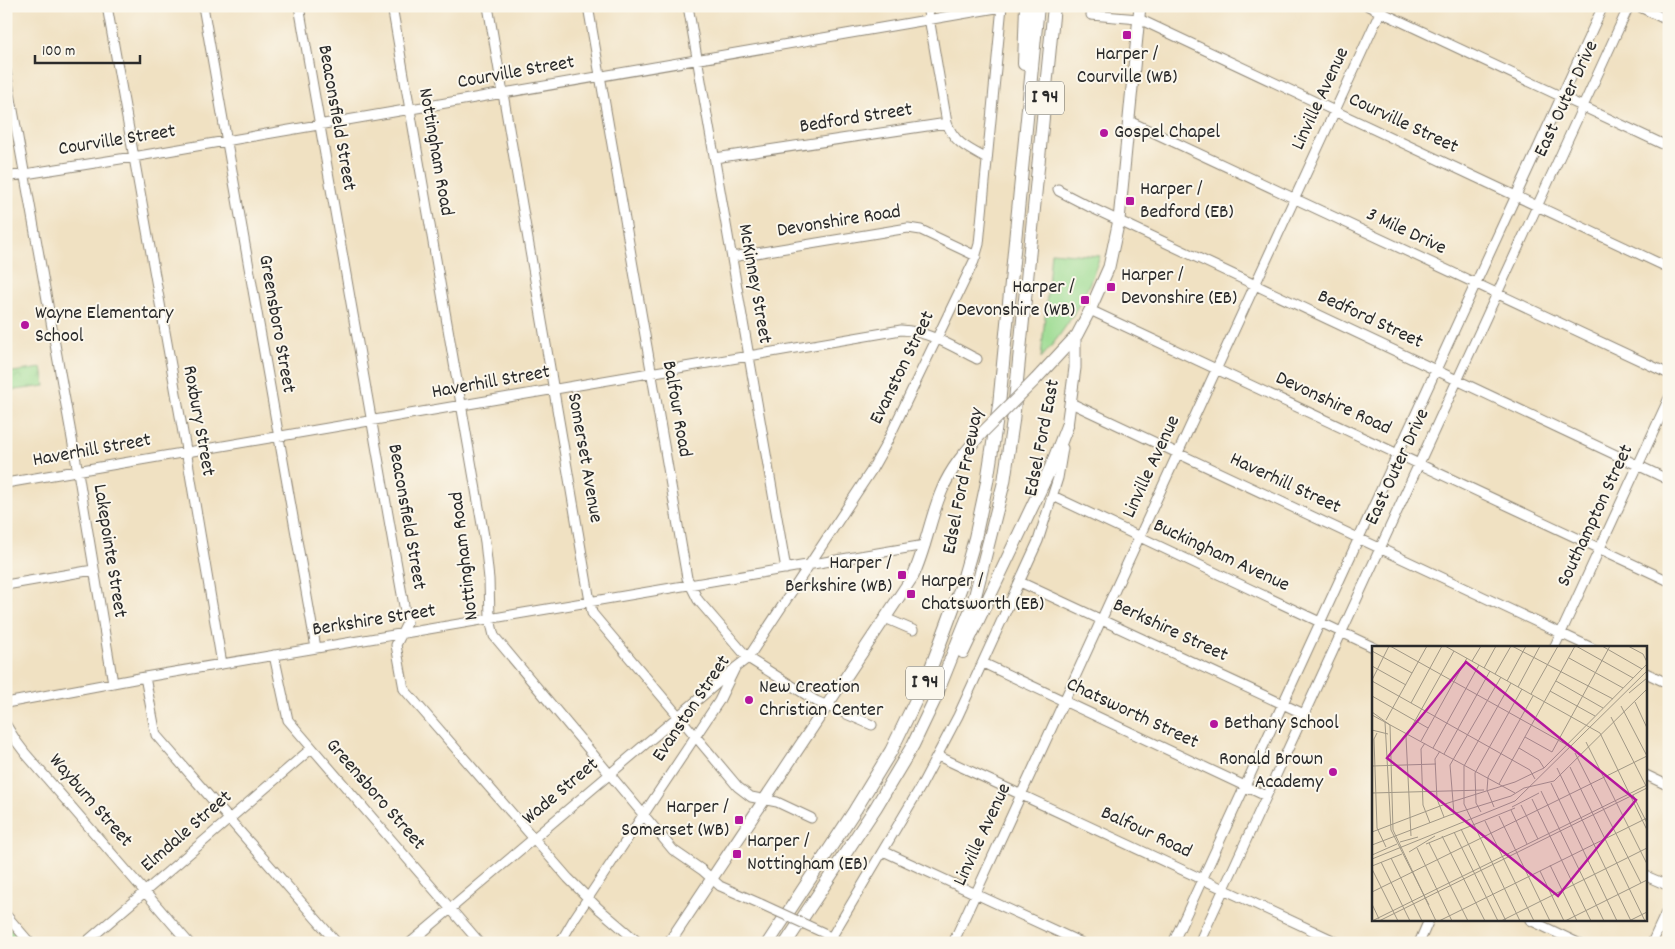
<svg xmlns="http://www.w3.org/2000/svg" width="1675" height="949" font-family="Dekko,sans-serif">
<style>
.grass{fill:#9bdb91;stroke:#63835e}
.park{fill:url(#park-crowns);stroke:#63835e}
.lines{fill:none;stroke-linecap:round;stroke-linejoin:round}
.minor-casing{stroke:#8e8676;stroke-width:11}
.major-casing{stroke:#8e8676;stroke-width:13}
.highway-casing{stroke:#8e8676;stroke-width:14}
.minor{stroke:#fff;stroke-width:9}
.major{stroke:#fff;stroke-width:11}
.highway{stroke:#fff;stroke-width:12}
.minor-bridge-casing{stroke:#8e8676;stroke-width:11;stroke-linecap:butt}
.major-bridge-casing{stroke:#8e8676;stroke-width:13;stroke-linecap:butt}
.minor-bridge{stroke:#fff;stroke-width:9}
.major-bridge{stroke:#fff;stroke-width:11}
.poi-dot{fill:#b5179e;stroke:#fbf7ec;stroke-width:2}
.labels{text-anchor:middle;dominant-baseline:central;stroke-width:4;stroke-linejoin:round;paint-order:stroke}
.shield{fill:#fbf7ec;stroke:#696865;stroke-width:1}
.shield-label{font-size:19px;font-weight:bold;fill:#2b2b2b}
.poi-label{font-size:20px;fill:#2b2b2b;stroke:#fbf7ec;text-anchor:start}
.street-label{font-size:20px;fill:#2b2b2b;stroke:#fbf7ec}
.inset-road{fill:none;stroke:#a19886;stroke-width:1}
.view{fill:#b5179e;fill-opacity:0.15;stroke:#b5179e;stroke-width:2.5}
.inset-edge{fill:none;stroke:#2b2b2b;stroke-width:2.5}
</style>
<defs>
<pattern id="park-crowns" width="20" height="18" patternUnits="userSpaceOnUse" patternTransform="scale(1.25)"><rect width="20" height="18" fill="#9bdb91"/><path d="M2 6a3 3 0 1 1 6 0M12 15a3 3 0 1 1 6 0" fill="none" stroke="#86bc7d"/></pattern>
</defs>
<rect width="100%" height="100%" fill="#fbf7ec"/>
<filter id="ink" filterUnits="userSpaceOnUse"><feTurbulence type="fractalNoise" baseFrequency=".02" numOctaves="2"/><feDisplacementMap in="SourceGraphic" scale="10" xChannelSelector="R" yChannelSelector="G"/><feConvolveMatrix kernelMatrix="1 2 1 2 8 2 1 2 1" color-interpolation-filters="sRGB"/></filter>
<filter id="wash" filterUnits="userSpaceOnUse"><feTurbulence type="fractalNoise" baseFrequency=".0096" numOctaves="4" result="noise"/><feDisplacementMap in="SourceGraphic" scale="20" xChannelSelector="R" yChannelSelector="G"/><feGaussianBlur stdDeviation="1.12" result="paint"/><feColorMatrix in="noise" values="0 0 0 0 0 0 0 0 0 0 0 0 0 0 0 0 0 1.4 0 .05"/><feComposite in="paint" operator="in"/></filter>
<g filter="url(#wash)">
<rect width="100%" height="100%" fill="#f0e1c2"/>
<path class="grass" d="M1051 252 1100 256C1087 295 1068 328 1041 358Z
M6 923 23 943H8L6 941Z"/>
<path class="park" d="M42 368 45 386 8 391 6 373Z"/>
</g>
<g filter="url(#ink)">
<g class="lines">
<defs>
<path id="minor" d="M107 6 185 444 222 664
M203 6 316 648
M299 6 407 623 396 645 404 689 568 878 598 908 639 943
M392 6 485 542 489 579 490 619 494 636 673 850 702 870 720 886 761 904
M488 6 592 613 738 787 751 797 777 802 811 818
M588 6 687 578 698 600 748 658 816 701 872 725
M688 6 786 569
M927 6 947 123C954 143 969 149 987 159
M1368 6 1669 147
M1638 6 1669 21
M1091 15 1139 19 1669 268
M6 71 79 478 113 683
M1129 121 1669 374
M715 158 947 123
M6 177 133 157 1002 7
M1058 189 1059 191 1092 208 1669 480
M732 257 908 228 921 230 976 256
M1090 310 1669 581
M1071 403 1592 648
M6 483 901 330C929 331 953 347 977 359
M1053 496 1375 648
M1020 582 1304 714
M6 585 93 570
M885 618 913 630
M1554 648 1669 398
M274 655 288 720 480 943
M983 663 1266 796
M1646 673 1669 684
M145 677 156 735 337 943
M6 703 145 677 925 545
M6 725 16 741 25 753 189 943
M938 756 1339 943
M1646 775 1669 786
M883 851 1082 943
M1646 876 1669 886
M6 915 30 943
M1530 920 1578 943
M826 935 842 943
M85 943 312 748
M410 943 733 670
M560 943 574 919 719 701 735 668 748 658 871 471 885 446 974 261 979 244 1002 6
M828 943 920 788 958 716 1038 541 1058 478 1063 448
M953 943 1383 6
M1173 943 1603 6
M1199 943 1629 6
M1419 943 1429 920
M1652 943 1669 906"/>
<path id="major" d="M1035 380 1077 335 1090 310 1109 267 1119 220 1140 6
M1067 426 1075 368V337
M669 943 913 576C926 548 930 518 942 490 951 468 966 451 982 433"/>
<path id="highway" d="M1024 64 1026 6
M963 652 1051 467 1067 426
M768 943 855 810 891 751 929 673 961 587 975 538 987 482 999 405 1038 6
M786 943 876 807 913 745 934 701 973 604 1004 482 1013 421 1054 6"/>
</defs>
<use href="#minor" class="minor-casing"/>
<use href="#major" class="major-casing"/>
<use href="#highway" class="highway-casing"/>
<use href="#minor" class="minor"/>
<use href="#major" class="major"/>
<use href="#highway" class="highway"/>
<defs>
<path id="minor-bridge" d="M761 904 824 933"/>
<path id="major-bridge" d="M982 433 1035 380"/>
</defs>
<use href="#minor-bridge" class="minor-bridge-casing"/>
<use href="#major-bridge" class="major-bridge-casing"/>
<use href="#minor-bridge" class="minor-bridge"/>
<use href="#major-bridge" class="major-bridge"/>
</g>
</g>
<g class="poi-dot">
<rect x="1122" y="30" width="10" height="10" rx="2.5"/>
<circle cx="1104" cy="133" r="5"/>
<rect x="1125" y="196" width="10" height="10" rx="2.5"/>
<rect x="1106" y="282" width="10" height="10" rx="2.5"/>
<rect x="1080" y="295" width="10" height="10" rx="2.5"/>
<circle cx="25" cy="325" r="5"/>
<rect x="897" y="570" width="10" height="10" rx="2.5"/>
<rect x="906" y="589" width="10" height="10" rx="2.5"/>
<circle cx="749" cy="700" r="5"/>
<circle cx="1214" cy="724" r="5"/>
<circle cx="1333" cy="772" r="5"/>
<rect x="734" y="815" width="10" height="10" rx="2.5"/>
<rect x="732" y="849" width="10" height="10" rx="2.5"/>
</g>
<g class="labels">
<g class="shield">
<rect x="1026" y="81.5" width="38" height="33" rx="4"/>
<rect x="906" y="666.5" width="38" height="33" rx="4"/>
</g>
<g class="shield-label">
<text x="1045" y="98">I 94</text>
<text x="925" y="683">I 94</text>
</g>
<g class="poi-label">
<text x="1127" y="55" text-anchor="middle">Harper /<tspan x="1127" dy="23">Courville (WB)</tspan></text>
<text x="1114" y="133">Gospel Chapel</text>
<text x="1140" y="190">Harper /<tspan x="1140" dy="23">Bedford (EB)</tspan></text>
<text x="1121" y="276">Harper /<tspan x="1121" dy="23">Devonshire (EB)</tspan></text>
<text x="1075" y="288" text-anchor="end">Harper /<tspan x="1075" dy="23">Devonshire (WB)</tspan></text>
<text x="35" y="314">Wayne Elementary<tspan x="35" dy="23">School</tspan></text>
<text x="892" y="564" text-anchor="end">Harper /<tspan x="892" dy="23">Berkshire (WB)</tspan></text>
<text x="921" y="582">Harper /<tspan x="921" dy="23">Chatsworth (EB)</tspan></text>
<text x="759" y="688">New Creation<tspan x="759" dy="23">Christian Center</tspan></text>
<text x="1224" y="724">Bethany School</text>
<text x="1323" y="760" text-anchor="end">Ronald Brown<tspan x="1323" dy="23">Academy</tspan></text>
<text x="729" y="808" text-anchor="end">Harper /<tspan x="729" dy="23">Somerset (WB)</tspan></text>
<text x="747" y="842">Harper /<tspan x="747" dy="23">Nottingham (EB)</tspan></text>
</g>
<g class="street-label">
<text transform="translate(516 73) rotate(-10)">Courville Street</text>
<text transform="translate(1321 99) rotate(-65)">Linville Avenue</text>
<text transform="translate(1567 99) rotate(-65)">East Outer Drive</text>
<text transform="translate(336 118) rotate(80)">Beaconsfield Street</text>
<text transform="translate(856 119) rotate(-9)">Bedford Street</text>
<text transform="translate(1403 124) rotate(25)">Courville Street</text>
<text transform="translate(117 141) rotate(-9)">Courville Street</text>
<text transform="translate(435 152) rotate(80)">Nottingham Road</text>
<text transform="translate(839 222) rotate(-9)">Devonshire Road</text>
<text transform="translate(1406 232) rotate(25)">3 Mile Drive</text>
<text transform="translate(754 284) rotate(80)">McKinney Street</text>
<text transform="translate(1370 320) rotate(25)">Bedford Street</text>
<text transform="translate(276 324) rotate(80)">Greensboro Street</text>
<text transform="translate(903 368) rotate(-64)">Evanston Street</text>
<text transform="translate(491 383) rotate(-10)">Haverhill Street</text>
<text transform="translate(1333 404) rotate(25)">Devonshire Road</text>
<text transform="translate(676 409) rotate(80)">Balfour Road</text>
<text transform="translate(198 421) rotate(80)">Roxbury Street</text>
<text transform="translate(1043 438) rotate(-79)">Edsel Ford East</text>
<text transform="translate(92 451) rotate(-10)">Haverhill Street</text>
<text transform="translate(584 458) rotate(80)">Somerset Avenue</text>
<text transform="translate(1152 467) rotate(-65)">Linville Avenue</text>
<text transform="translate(1398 467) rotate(-65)">East Outer Drive</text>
<text transform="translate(964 481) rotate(-79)">Edsel Ford Freeway</text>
<text transform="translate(1285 484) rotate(25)">Haverhill Street</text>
<text transform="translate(1596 516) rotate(-65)">Southampton Street</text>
<text transform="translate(406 517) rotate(80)">Beaconsfield Street</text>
<text transform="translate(109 551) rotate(81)">Lakepointe Street</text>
<text transform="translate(465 556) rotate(-97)">Nottingham Road</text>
<text transform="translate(1221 556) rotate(25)">Buckingham Avenue</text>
<text transform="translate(374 621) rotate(-9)">Berkshire Street</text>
<text transform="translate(1170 631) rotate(25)">Berkshire Street</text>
<text transform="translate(692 709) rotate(-56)">Evanston Street</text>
<text transform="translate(1132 714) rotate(25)">Chatsworth Street</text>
<text transform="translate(561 792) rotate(-40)">Wade Street</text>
<text transform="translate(375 795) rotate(49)">Greensboro Street</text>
<text transform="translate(90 801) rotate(49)">Wayburn Street</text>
<text transform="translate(187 832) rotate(-41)">Elmdale Street</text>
<text transform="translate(1146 833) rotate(25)">Balfour Road</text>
<text transform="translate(983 835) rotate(-65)">Linville Avenue</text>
</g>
</g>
<g transform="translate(1372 646)">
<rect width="275" height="275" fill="#f0e1c2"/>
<path class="inset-road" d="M18 0 195 99M73 0 228 87 275 184M140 0 241 53M204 0 261 32M230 0 270 23M256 0 271 8 275 16M0 5 40 27M197 12 251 42M100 15 109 0M0 20 34 39M112 22 124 0M123 28 139 0M0 34 17 0M0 35 158 124 163 133M135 35 154 0M184 35 231 62M139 37 92 120V158L148 275M146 41 168 0M178 45 223 70M257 47 275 32M159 48 186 0M0 50 56 82M263 56 275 82M39 57 70 0M249 60 275 110M0 66 18 79 21 184 64 275M0 69 143 147M239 71 274 140M14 74 55 0M13 76 19 184 57 259M0 84 16 88M5 87 2 93 5 182 14 201M153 91 180 106M49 95 95 12M214 96 275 218M53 97 49 103 51 159 58 177M61 102 107 19M147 102 167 114 172 122M68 105 63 113 65 153 72 171M180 106 238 0M203 107 269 237M72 108 118 25M0 120 64 118M198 121 273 275M185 122 259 275M179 137 245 275M127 138 203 0M169 145 232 275M0 147 112 144M261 149 275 177M160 153 219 275M149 159 166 193M122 161 115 144 116 131 161 50M140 161 167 147M139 164 155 198M109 166 104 157 103 127 150 43M82 168 78 119 129 31M127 170 178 275M113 175 162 275M89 183 134 275M0 186 76 157 143 136 172 122 275 18M82 186 126 275M39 190 34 91 82 5M70 190 113 275M28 196 46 191M57 197 96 275M54 198 143 162M0 199 78 169 139 150 152 142 182 135 275 43M45 202 80 275M37 206 63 190M0 209 25 198M19 212 50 275M0 213 143 155 275 25M9 216 38 275M178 219 205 275M0 220 30 208M0 223 26 275M168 225 192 275M0 246 275 110M0 258 7 273M259 274 275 266M0 275 275 139M7 275 275 142M67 275 275 172M129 275 275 202M193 275 275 234"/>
<path class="view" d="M94 16 264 154 186 250 15 112Z"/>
<rect width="275" height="275" class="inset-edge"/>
</g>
<rect width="1675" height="949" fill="none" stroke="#fbf7ec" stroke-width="25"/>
<path d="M35 55v8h105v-8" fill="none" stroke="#2b2b2b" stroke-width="2.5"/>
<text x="42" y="55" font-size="15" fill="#2b2b2b" stroke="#fbf7ec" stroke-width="4" paint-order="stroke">100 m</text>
</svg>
